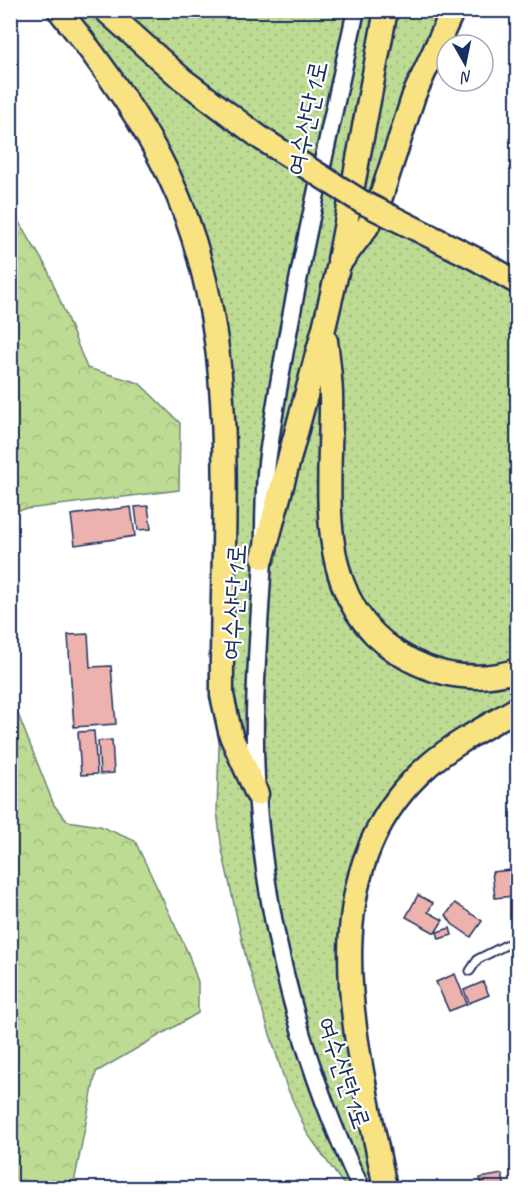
<svg xmlns="http://www.w3.org/2000/svg" width="528" height="1199" font-family="Caveat,'Poor Story',sans-serif">
<style>
.forest{fill:url(#forest-crowns);stroke:#6c8578;stroke-width:1.5}
.park{fill:url(#park-dots);stroke:#6c8578;stroke-width:1.5}
.building{fill:#eeb2ae;stroke:#1b2f5e;stroke-width:1.5}
.lines{fill:none;stroke-linecap:round;stroke-linejoin:round}
.service-casing{stroke:#1b2f5e;stroke-width:11}
.tertiary-casing{stroke:#1b2f5e;stroke-width:21}
.trunk-casing{stroke:#1b2f5e;stroke-width:27}
.service{stroke:#fff;stroke-width:7}
.tertiary{stroke:#fff;stroke-width:16}
.trunk{stroke:#f8e281;stroke-width:22}
.trunk-bridge-casing{stroke:#1b2f5e;stroke-width:27;stroke-linecap:butt}
.trunk-bridge{stroke:#f8e281;stroke-width:22}
.labels{text-anchor:middle;dominant-baseline:central;stroke-width:4.5;stroke-linejoin:round;paint-order:stroke}
.street-label{font-size:26px;fill:#1b2f5e;stroke:#fff}
</style>
<defs>
<pattern id="forest-crowns" width="20" height="18" patternUnits="userSpaceOnUse" patternTransform="scale(1.5)"><rect width="20" height="18" fill="#bedb93"/><path d="M2 6a3 3 0 1 1 6 0M12 15a3 3 0 1 1 6 0" fill="none" stroke="#a3bc81"/></pattern>
<pattern id="park-dots" width="8" height="8" patternUnits="userSpaceOnUse" patternTransform="scale(1.5)"><rect width="8" height="8" fill="#bedb93"/><path d="M2 2h.1M6 6h.1" fill="none" stroke="#a3bc81" stroke-width="1.8" stroke-linecap="round"/></pattern>
</defs>
<rect width="100%" height="100%" fill="#fff"/>
<filter id="ink" filterUnits="userSpaceOnUse"><feTurbulence type="fractalNoise" baseFrequency=".0167" numOctaves="2"/><feDisplacementMap in="SourceGraphic" scale="12" xChannelSelector="R" yChannelSelector="G"/><feConvolveMatrix kernelMatrix="1 2 1 2 8 2 1 2 1" color-interpolation-filters="sRGB"/></filter>
<g filter="url(#ink)">
<path class="forest" d="M11 209 47 268 87 368 139 383 180 423 179 490 11 511Z
M10 694 54 805 67 821 100 826 135 841 188 953 198 982V1013L96 1072 73 1188H11Z"/>
<path class="park" d="M59 11H453L378 206 517 283V708L401 793 352 920 385 1188H346L307 1133 286 1085 246 958 222 850 217 811 222 651 223 409 183 207Z"/>
<path class="building" d="M148 506 151 529 138 530 135 507Z
M131 507 135 536 75 545 71 515Z
M88 634 90 667 111 666 116 724 74 727 68 635Z
M94 731 97 774 81 775 78 732Z
M112 740 114 773 100 774 98 741Z
M511 870 513 896 495 898 492 872Z
M418 895 433 903 428 912 443 920 435 933 406 917Z
M455 903 482 921 471 937 452 924 446 915Z
M450 928 452 935 439 939 437 932Z
M455 974 467 1004 449 1011 436 982Z
M483 982 489 995 469 1003 464 990Z
M502 1174 505 1188H482L480 1178Z"/>
<g class="lines">
<defs>
<path id="service" d="M470 971 478 959 518 939"/>
<path id="tertiary" d="M356 10C324 158 289 306 268 455 263 490 265 523 263 558 259 636 251 714 257 793 266 928 303 1067 361 1188"/>
<path id="trunk" d="M59 10C101 62 140 116 169 176 246 338 220 522 222 695L231 736 257 794
M105 10 182 79 262 139
M339 260 386 10
M478 260 518 283
M326 341C329 364 332 387 331 409 330 502 313 610 412 661 446 678 481 682 518 670
M263 557 324 328 339 264 367 227 378 206 414 95 453 10
M385 1188C359 1050 303 873 430 764 456 742 488 726 518 708"/>
</defs>
<use href="#service" class="service-casing"/>
<use href="#tertiary" class="tertiary-casing"/>
<use href="#trunk" class="trunk-casing"/>
<use href="#service" class="service"/>
<use href="#tertiary" class="tertiary"/>
<use href="#trunk" class="trunk"/>
<defs>
<path id="trunk-bridge" d="M262 139 362 202 478 260"/>
</defs>
<use href="#trunk-bridge" class="trunk-bridge-casing"/>
<use href="#trunk-bridge" class="trunk-bridge"/>
</g>
</g>
<g class="labels">
<g class="street-label">
<text transform="translate(307 118) rotate(-78)">여수산단1로</text>
<text transform="translate(234 602) rotate(-87)">여수산단1로</text>
<text transform="translate(344 1073) rotate(71)">여수산단1로</text>
</g>
</g>
<rect width="528" height="1199" fill="none" stroke="#fff" stroke-width="36"/>
<rect x="18" y="18" width="492" height="1163" fill="none" stroke="#1b2f5e" stroke-width="2" filter="url(#ink)"/>
<g transform="translate(465 63) rotate(171)"><circle r="28" fill="#ffffff" stroke="#a4acbf" stroke-width="1.5"/>
<path d="M0-4.5L10 22L0 15L-10 22Z" fill="#1b2f5e"/>
<text y="-9" font-size="16" font-weight="bold" text-anchor="middle" fill="#1b2f5e">N</text>
</g>
</svg>
